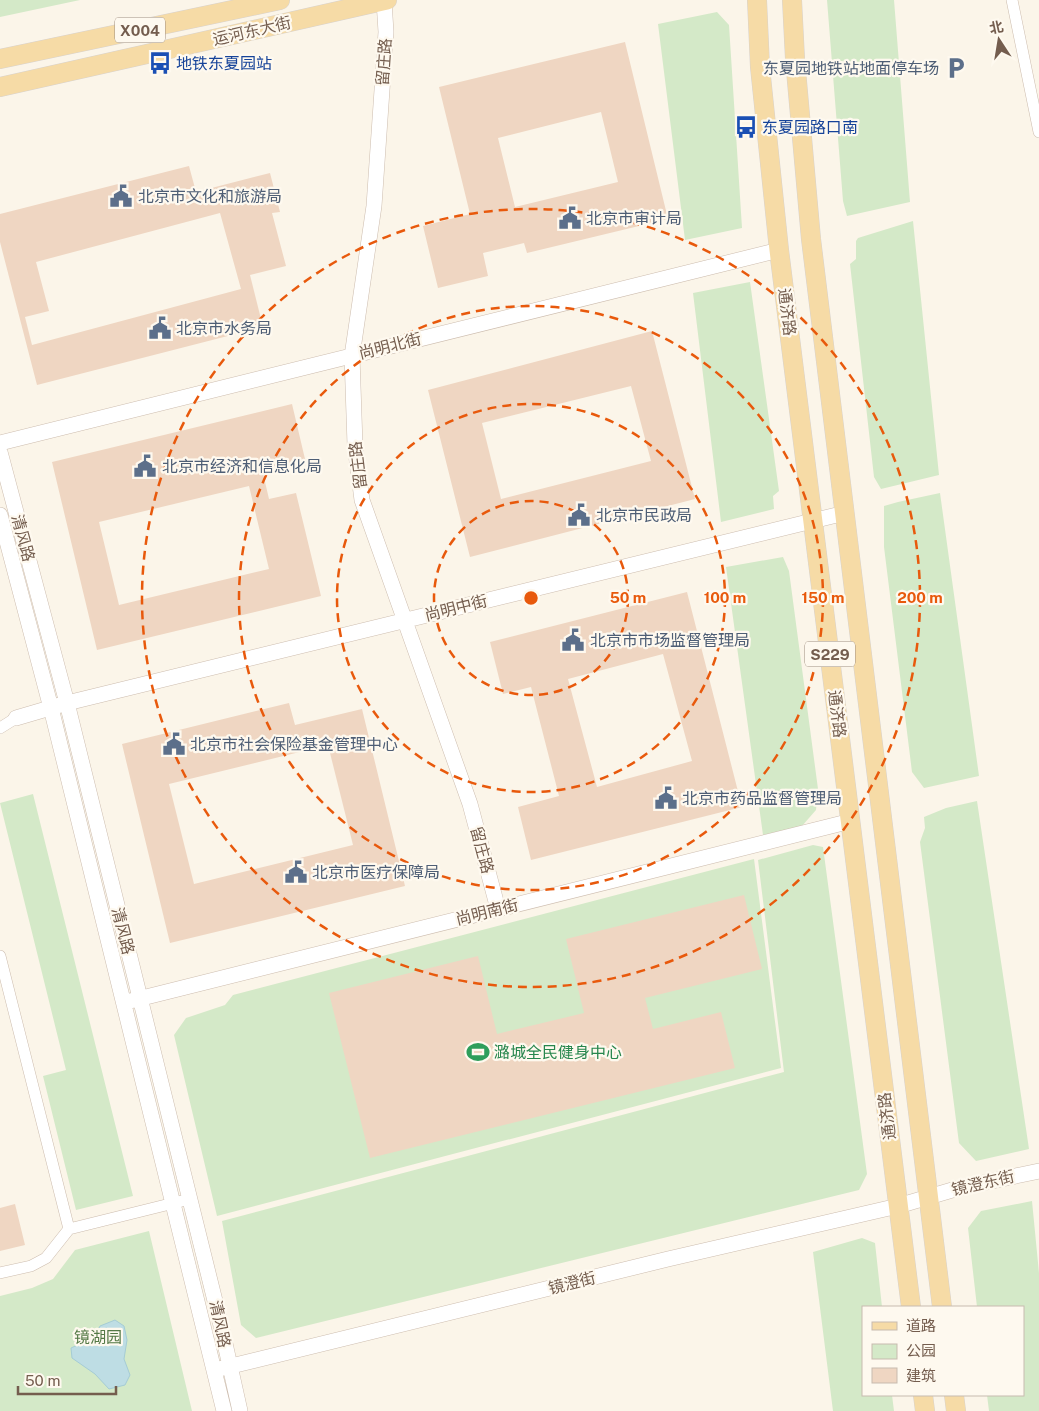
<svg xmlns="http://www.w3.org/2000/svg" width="1039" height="1411" font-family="'Public Sans','Noto Sans SC',sans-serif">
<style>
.green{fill:#d4e9c8}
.water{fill:#bedde4;stroke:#a5ccd5}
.building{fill:#efd6c2;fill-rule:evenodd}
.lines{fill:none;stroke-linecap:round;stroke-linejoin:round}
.minor-casing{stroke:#cdbdaf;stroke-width:12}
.tertiary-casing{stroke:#cdbdaf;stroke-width:16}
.primary-casing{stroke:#d8d2cd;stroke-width:20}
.minor{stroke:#fff;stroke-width:11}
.tertiary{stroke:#fff;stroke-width:15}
.primary{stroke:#f6dba6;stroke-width:19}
.ring{fill:none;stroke:#e8590c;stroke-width:2.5;stroke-dasharray:9 6}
.labels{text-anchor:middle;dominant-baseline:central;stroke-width:4.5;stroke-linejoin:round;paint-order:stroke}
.shield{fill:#fef9ef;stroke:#9d8c7e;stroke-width:1}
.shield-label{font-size:15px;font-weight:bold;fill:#745d4e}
.street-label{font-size:16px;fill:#745d4e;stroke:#fef9ef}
.transit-label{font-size:16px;fill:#164399;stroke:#fef9ef;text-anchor:start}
.service-label{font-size:16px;fill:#4e5e75;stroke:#fef9ef;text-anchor:start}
.leisure-label{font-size:16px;fill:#27864d;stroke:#fef9ef;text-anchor:start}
.park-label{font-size:16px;fill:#547946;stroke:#fef9ef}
.centre{fill:#e8590c;stroke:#fef9ef;stroke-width:2.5}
.ring-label{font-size:15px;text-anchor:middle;font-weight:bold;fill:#e8590c;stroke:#fef9ef;stroke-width:4.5;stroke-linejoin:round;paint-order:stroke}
</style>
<rect width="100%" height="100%" fill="#fbf5e9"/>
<path class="green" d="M0 0H80L0 17Z
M827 0H894L910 202 847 216 843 201Z
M717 12 729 25 742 228 685 240 658 24Z
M913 221 939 475 881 489 874 477 850 264 856 259V241L858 238Z
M750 282 779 491 773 496 774 509 721 522 693 293Z
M940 493 979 776 924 788 912 772 884 547V506L898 502Z
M783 557 789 571 818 789 816 810 802 826 763 835 726 567Z
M33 794 133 1196 76 1210 43 1076 66 1070 0 803Z
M977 801 1029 1149 976 1161 959 1143 920 842 925 828 924 817 946 808Z
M813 845 823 847 867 1174 859 1190 256 1338 241 1325 222 1221 784 1072 758 860Z
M754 859 781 1068 217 1216 174 1035 186 1018 225 1005 233 995Z
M1032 1201 1039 1273V1411H989L987 1395H1023V1307H977L968 1228 981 1211Z
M149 1231 192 1411H0V1296L32 1288 53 1279 75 1250Z
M862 1238 875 1243 882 1307H863V1395H892L894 1411H833L813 1252Z"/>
<path class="water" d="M115 1320 124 1326 127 1340 124 1359 130 1375 125 1385 109 1389 95 1374 72 1358 71 1348 95 1337 100 1326Z"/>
<path class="building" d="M625 42 668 219 527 253 524 243 483 253 488 276 438 288 423 226 470 214 439 87ZM601 112 618 182 515 207 498 138Z
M189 166 196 192 270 173 280 212 272 213 286 266 250 275 263 327 37 385 0 242V214ZM220 213 241 289 32 345 25 317 49 311 36 262Z
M652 331 695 499 470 557 428 390ZM631 386 651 461 501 499 482 423Z
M292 404 305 459 262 469 269 499 296 493 321 596 97 650 52 462ZM249 486 269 569 119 605 99 522Z
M687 592 742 807 531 860 518 807 559 796 531 687 503 694 490 642ZM663 654 692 761 597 787 568 679Z
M289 703 295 725 362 709 405 886 170 943 122 744ZM328 745 353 845 194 884 169 784Z
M744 895 762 969 645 998 653 1029 721 1012 735 1068 370 1158 329 993 478 956 497 1034 584 1013 566 939Z
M15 1204 25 1245 0 1251V1208Z"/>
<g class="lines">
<defs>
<path id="minor" d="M1012 0 1039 132
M0 728 16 718
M0 956 69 1229 46 1258 31 1266 0 1273
M69 1229 190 1199"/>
<path id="tertiary" d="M384 1 386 32 374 206 352 356 355 445 362 500 470 804 498 909
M0 443 779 250
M0 452 67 703 220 1321 240 1411
M0 515 51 708 224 1411
M16 718 67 703 845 513
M130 1001 851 821
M219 1369 668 1259 898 1206 959 1188 1039 1171"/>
<path id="primary" d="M757 0 760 67 779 250 911 1307
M792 0 795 59 811 239 942 1307
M0 59 280 0
M0 87 387 0
M923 1395 925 1411
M954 1395 956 1411"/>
</defs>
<use href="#minor" class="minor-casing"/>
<use href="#tertiary" class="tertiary-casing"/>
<use href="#primary" class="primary-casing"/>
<use href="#minor" class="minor"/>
<use href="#tertiary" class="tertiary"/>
<use href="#primary" class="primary"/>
</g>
<g class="ring">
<circle cx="531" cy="598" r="97"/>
<circle cx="531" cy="598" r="194"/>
<circle cx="531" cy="598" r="292"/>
<circle cx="531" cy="598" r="389"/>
</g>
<defs>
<symbol id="bus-bare" viewBox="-9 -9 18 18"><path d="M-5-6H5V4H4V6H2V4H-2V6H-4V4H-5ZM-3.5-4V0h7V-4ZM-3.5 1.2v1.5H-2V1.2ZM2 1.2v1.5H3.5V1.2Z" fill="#1a4fb4" stroke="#fef9ef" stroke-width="2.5" paint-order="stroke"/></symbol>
<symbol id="parking-bare" viewBox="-9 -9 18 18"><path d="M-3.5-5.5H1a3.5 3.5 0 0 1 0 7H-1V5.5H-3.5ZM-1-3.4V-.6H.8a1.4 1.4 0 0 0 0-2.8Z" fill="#5c6f8a" stroke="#fef9ef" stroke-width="2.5" paint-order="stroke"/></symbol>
<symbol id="civic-bare" viewBox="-9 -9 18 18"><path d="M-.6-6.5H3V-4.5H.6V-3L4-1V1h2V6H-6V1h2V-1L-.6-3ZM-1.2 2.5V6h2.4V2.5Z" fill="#5c6f8a" stroke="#fef9ef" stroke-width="2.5" paint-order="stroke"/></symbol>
<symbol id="stadium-bare" viewBox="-9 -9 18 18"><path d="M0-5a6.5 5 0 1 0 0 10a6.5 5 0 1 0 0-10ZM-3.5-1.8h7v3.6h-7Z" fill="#2e9e5b" stroke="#fef9ef" stroke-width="2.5" paint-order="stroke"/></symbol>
</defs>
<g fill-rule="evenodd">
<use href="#bus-bare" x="144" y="47" width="32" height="32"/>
<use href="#parking-bare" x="940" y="52" width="32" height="32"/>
<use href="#bus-bare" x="730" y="111" width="32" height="32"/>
<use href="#civic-bare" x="105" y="180" width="32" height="32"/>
<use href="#civic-bare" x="554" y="202" width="32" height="32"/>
<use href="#civic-bare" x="144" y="312" width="32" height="32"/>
<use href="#civic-bare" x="129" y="450" width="32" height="32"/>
<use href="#civic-bare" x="563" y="499" width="32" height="32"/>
<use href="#civic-bare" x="557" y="624" width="32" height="32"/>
<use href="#civic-bare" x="158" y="728" width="32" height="32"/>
<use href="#civic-bare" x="650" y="782" width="32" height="32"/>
<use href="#civic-bare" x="280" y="856" width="32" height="32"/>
<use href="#stadium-bare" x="462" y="1036" width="32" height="32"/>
</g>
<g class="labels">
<g class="shield">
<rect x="115" y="17.5" width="50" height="25" rx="4"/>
<rect x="805" y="641.5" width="50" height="25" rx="4"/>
</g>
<g class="shield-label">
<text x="140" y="30">X004</text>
<text x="830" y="654">S229</text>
</g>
<g class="street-label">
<text transform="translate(252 31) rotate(-13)">运河东大街</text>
<text transform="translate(384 62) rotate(-86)">留庄路</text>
<text transform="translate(787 312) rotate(83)">通济路</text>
<text transform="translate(390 346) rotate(-14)">尚明北街</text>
<text transform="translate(358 465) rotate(-97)">留庄路</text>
<text transform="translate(23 538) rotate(75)">清风路</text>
<text transform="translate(456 608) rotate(-14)">尚明中街</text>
<text transform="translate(837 714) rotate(83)">通济路</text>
<text transform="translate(482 850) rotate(75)">留庄路</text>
<text transform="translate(487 912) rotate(-14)">尚明南街</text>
<text transform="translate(123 931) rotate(76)">清风路</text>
<text transform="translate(887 1116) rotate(-97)">通济路</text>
<text transform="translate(983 1183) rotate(-13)">镜澄东街</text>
<text transform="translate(572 1283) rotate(-14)">镜澄街</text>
<text transform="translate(220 1324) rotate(78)">清风路</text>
</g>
<g class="transit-label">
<text x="176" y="63">地铁东夏园站</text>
<text x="762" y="127">东夏园路口南</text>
</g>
<g class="service-label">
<text x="939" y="68" text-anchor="end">东夏园地铁站地面停车场</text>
<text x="138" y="196">北京市文化和旅游局</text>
<text x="586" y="218">北京市审计局</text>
<text x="176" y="328">北京市水务局</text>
<text x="162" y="466">北京市经济和信息化局</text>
<text x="596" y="515">北京市民政局</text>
<text x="590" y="640">北京市市场监督管理局</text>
<text x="190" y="744">北京市社会保险基金管理中心</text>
<text x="682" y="798">北京市药品监督管理局</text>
<text x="312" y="872">北京市医疗保障局</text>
</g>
<g class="leisure-label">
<text x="494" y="1052">潞城全民健身中心</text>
</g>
<g class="park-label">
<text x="98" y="1337">镜湖园</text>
</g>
</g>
<circle cx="531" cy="598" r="8" class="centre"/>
<g class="ring-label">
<text x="628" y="603">50 m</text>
<text x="725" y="603">100 m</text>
<text x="823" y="603">150 m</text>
<text x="920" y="603">200 m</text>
</g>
<rect x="862" y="1306" width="162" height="90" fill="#fef9ef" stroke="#c7bbaf"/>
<rect x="872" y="1322" width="25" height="8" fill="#f6dba6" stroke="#c7bbaf"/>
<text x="906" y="1331" font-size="15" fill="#745d4e">道路</text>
<rect x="872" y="1344" width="25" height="15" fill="#d4e9c8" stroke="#c7bbaf"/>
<text x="906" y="1356" font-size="15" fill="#745d4e">公园</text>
<rect x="872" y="1368" width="25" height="15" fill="#efd6c2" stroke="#c7bbaf"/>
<text x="906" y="1381" font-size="15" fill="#745d4e">建筑</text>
<g transform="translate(999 40) rotate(348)" stroke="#fef9ef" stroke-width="4" paint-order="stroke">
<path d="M0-4L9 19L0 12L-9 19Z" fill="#745d4e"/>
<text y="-8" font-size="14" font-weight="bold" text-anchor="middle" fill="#745d4e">北</text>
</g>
<path d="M18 1386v8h98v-8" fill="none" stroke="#745d4e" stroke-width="2.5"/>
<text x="25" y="1386" font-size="15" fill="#745d4e" stroke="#fef9ef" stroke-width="4" paint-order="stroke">50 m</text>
</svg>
